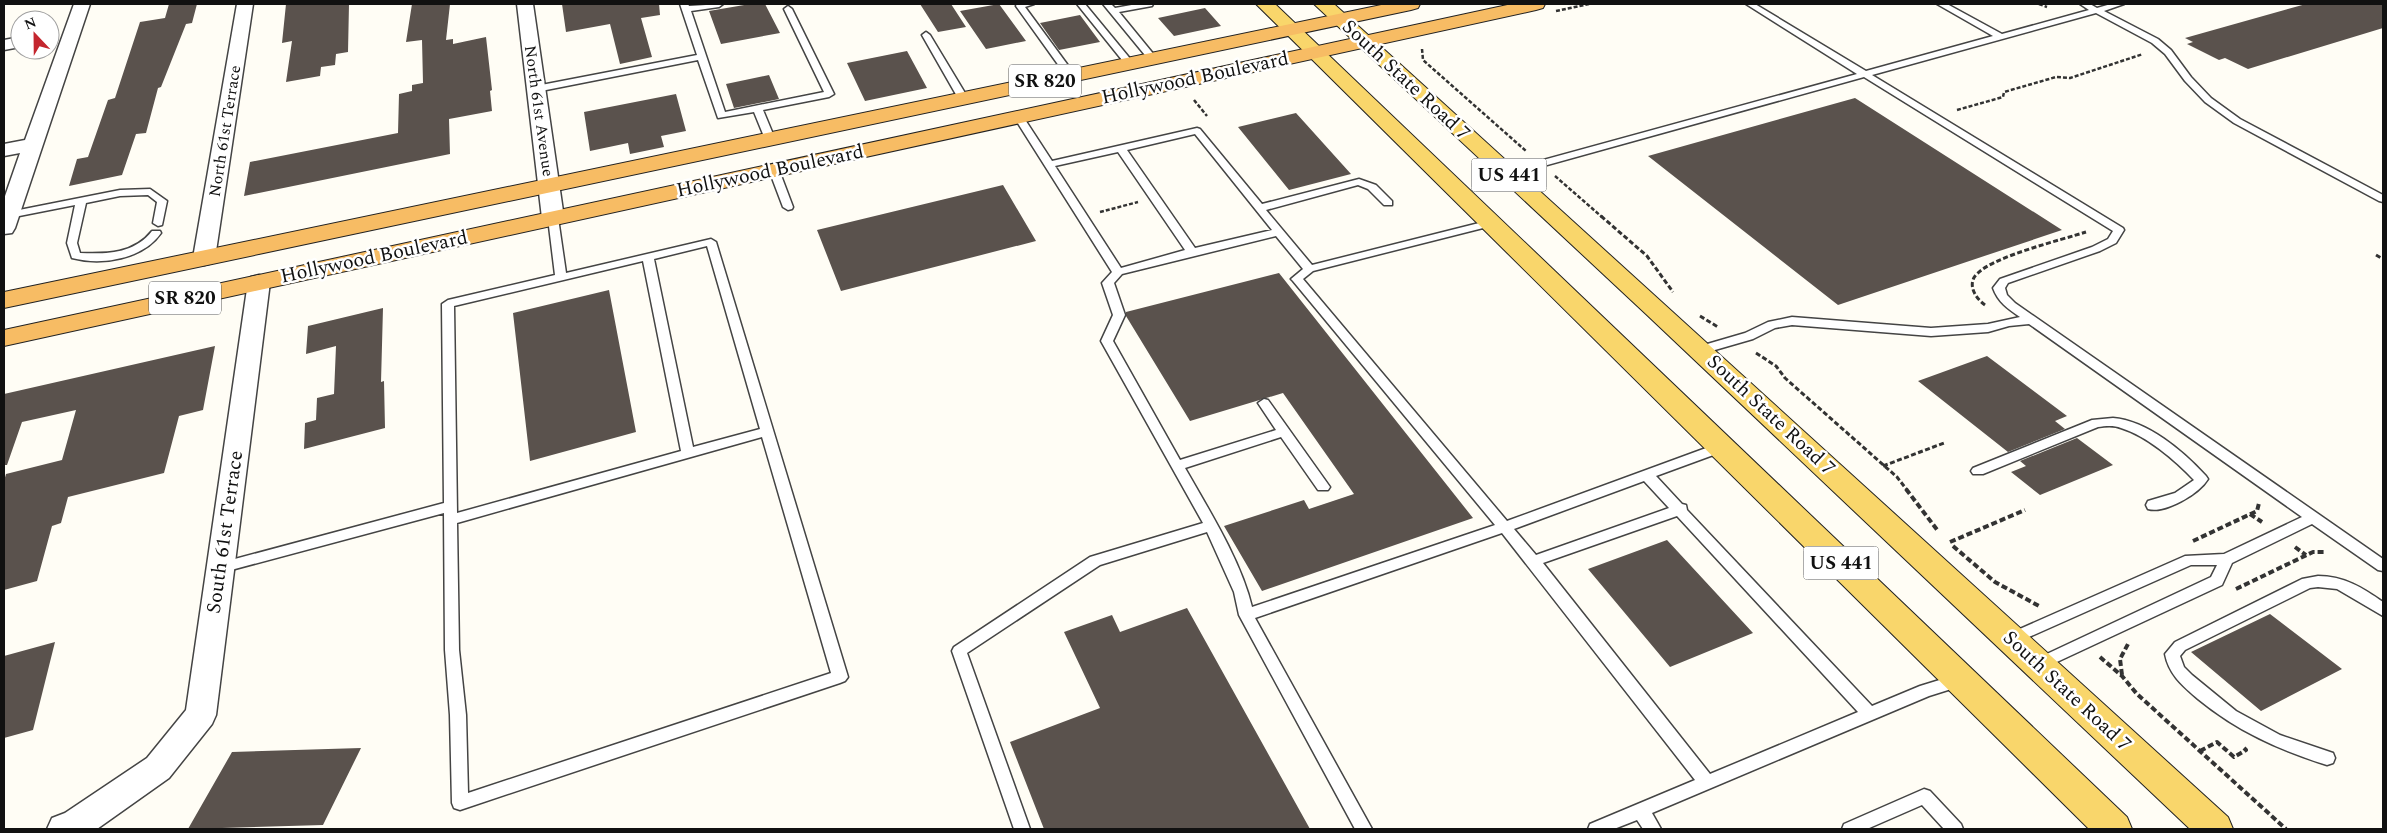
<svg xmlns="http://www.w3.org/2000/svg" width="2387" height="833" font-family="Spectral,serif">
<style>
.building{fill:#5a524d}
.lines{fill:none;stroke-linecap:round;stroke-linejoin:round}
.service-casing{stroke:#444;stroke-width:3}
.minor-casing{stroke:#444;stroke-width:3}
.primary-casing{stroke:#222;stroke-width:2}
.trunk-casing{stroke:#222;stroke-width:2}
.path-far2{stroke:#333;stroke-width:2.5;stroke-dasharray:4 2;stroke-linecap:butt}
.path-far1{stroke:#333;stroke-width:3;stroke-dasharray:5 2.5;stroke-linecap:butt}
.path{stroke:#333;stroke-width:4;stroke-dasharray:6 3;stroke-linecap:butt}
.service{fill:#fff;fill-rule:evenodd}
.minor{fill:#fff;fill-rule:evenodd}
.primary{fill:#f9d66b;fill-rule:evenodd}
.trunk{fill:#f7bc64;fill-rule:evenodd}
.labels{text-anchor:middle;dominant-baseline:central;stroke-width:5;stroke-linejoin:round;paint-order:stroke}
.far-street-label{font-size:16px;fill:#111;stroke:#fff}
.shield{fill:#fff;stroke:#585858;stroke-width:1}
.shield-label{font-size:19px;font-weight:bold;fill:#111}
.street-label{font-size:20px;fill:#111;stroke:#fff}
</style>
<rect width="100%" height="100%" fill="#fffdf5"/>
<path class="building" d="M169 4H197L192 23 186 24 161 87 158 88 146 133 136 134 122 175 69 186 77 159 88 157 108 100 115 98 140 22 165 18Z
M286 4H349L348 52 336 54 335 65 321 67 320 76 286 82 292 41 282 43Z
M412 4H450L446 40 453 39V44L486 37 492 90 490 91 492 111 449 119 450 154 244 196 250 162 398 133 399 94 412 91V85L423 83 422 40 406 42Z
M562 4H659L660 15 641 18 652 57 620 64 610 24 566 32Z
M750 4H765L780 33 721 44 709 11Z
M920 4H951L966 27 938 32Z
M999 4 1026 41 986 49 960 11Z
M2306 4H2383V28L2248 69 2225 58 2219 60 2187 44 2193 42 2185 38Z
M1205 8 1221 26 1174 36 1158 18Z
M1080 15 1100 42 1059 50 1040 23Z
M907 51 927 88 865 101 847 63Z
M769 75 779 99 734 108 726 84Z
M676 94 686 131 661 136 664 147 630 154 628 143 590 151 584 112Z
M1855 98 2062 230 1838 305 1648 156Z
M1296 113 1351 174 1289 190 1238 127Z
M1003 185 1036 241 841 291 817 230Z
M1279 273 1473 518 1262 591 1224 526 1304 500 1309 509 1354 494 1283 393 1190 421 1126 316V312Z
M609 290 636 432 530 461 513 313Z
M383 308 381 382 384 381 385 428 304 449 305 423 316 420 317 398 334 394 336 346 306 354 308 326Z
M215 346 203 410 179 416 164 473 68 497 61 523 52 526 37 581 4 590V481L6 474 62 460 76 410 22 422 7 465H4V394Z
M1987 356 2067 416 2055 421 2065 429 2008 452 1918 381Z
M2077 438 2113 465 2040 495 2011 472 2026 466 2020 461Z
M1667 540 1753 633 1670 667 1588 569Z
M1187 608 1310 829H1044L1010 742 1100 708 1064 632 1112 615 1120 632Z
M2270 614 2342 669 2261 711 2191 652Z
M55 642 33 730 4 738V656Z
M361 748 323 825 188 829 232 752Z"/>
<g class="lines">
<defs>
<path id="service" d="M680 4H688L689 6 723 4 719 7 691 11 725 112 824 92 784 9 788 6 792 9 834 94 829 97 763 110 775 139 770 142 765 139 754 112 718 118 698 60 536 92 531 89 536 86 697 55Z
M1017 4H1034L1025 7 1075 75 1073 77H1067L1016 6Z
M1077 4H1085L1132 61V65H1126Z
M1103 4H1111L1115 8 1137 4H1153L1152 6 1119 12 1155 56V60H1149Z
M1746 4H1755L1866 71 1993 36 1937 4H1947L2002 34 2089 10 2080 4H2090L2097 8 2111 4H2124L2104 11 2158 39 2171 50 2191 77 2211 98 2240 119 2383 195V202L2379 201 2234 123 2205 102 2185 81 2165 54 2152 43 2096 13 1872 75 2123 228 2124 230 2116 243 2100 251 2008 283 2005 288 2007 295 2015 303 2383 559V571L2378 570 2312 524 2232 563 2222 585 2044 668 2039 670 2034 668 2032 664 2034 660 2211 577 2217 565H2191L2011 645 2006 643 2004 639 2006 635 2185 556 2224 554 2302 517 2029 324 2009 326 1988 332 1931 336 1792 325 1775 328 1753 339 1701 354 1697 353 1695 350 1697 347 1745 333 1768 322 1792 317 1931 328 1988 324 2020 317C2008 309 1998 302 1993 288L2000 279 2092 247 2108 239 2113 231 1864 77 1511 175H1503V171L1857 74Z
M926 32 930 35 968 98 966 100 963 101 958 98 922 35Z
M1019 114 1022 115 1052 161 1197 128 1200 129 1262 204 1359 179 1376 185 1392 201V205H1384L1368 189 1358 185 1266 210 1312 265 1491 220 1495 221V225L1313 271 1303 279 1507 521 1717 444H1727L1728 447 1727 450 1656 476 1682 504 1686 505 1687 510 1872 706 1920 686 1959 674 1964 675 1967 680 1964 685 1929 696 1652 813 1661 829H1643L1637 820 1614 829H1588L1590 824 1695 780 1502 533 1255 618 1372 829H1355L1239 615 1234 592 1207 532 1100 565 967 653 1030 829H1014L952 651 954 647 1090 557 1203 523 1101 341 1113 315 1102 283 1112 272 1014 117ZM1195 134 1272 230 1195 248 1127 150ZM1118 152 1185 250 1121 268 1055 166ZM1276 236 1303 269 1291 279 1293 281 1495 525 1252 607C1241 561 1209 510 1185 468L1281 437 1318 490H1328L1330 487 1268 400 1264 399 1258 403 1276 430 1180 460 1113 341 1125 315 1114 283 1122 274ZM1644 481 1669 508 1536 555 1514 529ZM1677 516 1858 712 1710 774 1543 563Z
M774 167 779 170 793 207 792 209 788 210 783 207 769 170Z
M150 189 167 201 162 225 158 226 153 223 157 202 148 195 120 196 86 203 77 243 80 253C107 254 134 254 152 231H160L161 233C143 259 102 266 72 258L67 243 75 205 9 218 4 215 9 212 120 190Z
M553 215 558 218 566 273 711 239 716 242 848 677 845 681 840 683 460 810 454 808 452 803 450 715 445 650 444 513 220 573 215 572 213 568 215 564 220 563 444 503 442 304 448 300 555 275 548 218ZM707 246 760 429 693 447 654 259ZM643 261 681 451 457 513 454 306ZM762 437 831 673 468 793 466 715 459 650 457 523Z
M2113 418C2148 421 2183 451 2206 476L2208 479C2199 494 2165 514 2148 509L2146 505 2148 501 2175 493 2194 480C2175 460 2147 436 2121 428 2114 425 2105 426 2098 427L1983 474H1973L1971 471 1973 468 2092 420Z
M2318 576C2344 576 2363 588 2383 602V616L2337 589 2318 587 2310 588 2185 650 2180 656 2184 667 2192 675 2236 711 2280 735 2333 753 2335 758 2333 763 2327 765C2279 750 2237 731 2198 699 2183 686 2169 675 2165 654L2175 642 2302 579Z
M1924 789 1930 791 1961 824 1963 829H1944L1922 805 1867 829H1842L1844 824Z"/>
<path id="minor" d="M74 4H90L15 228 12 233 4 234V199L20 153 4 156V144L25 140Z
M237 4H253L215 258 212 263 204 265 196 263 193 258Z
M517 4H533L564 218 560 222 553 224 546 222 542 218Z
M20 37V47L4 50V40Z
M259 275 267 277 270 282 216 715 212 724 169 778 97 829H47L52 818 65 813 147 758 186 710 248 282 251 277Z"/>
<path id="primary" d="M1256 4H1275L2127 817 2132 829H2089Z
M1314 4H1334L2228 817 2233 829H2190L1646 314Z"/>
<path id="trunk" d="M1386 4H1420L1418 8 1411 10 4 308V292Z
M1512 4H1545L1543 8 1536 10 4 346V330Z"/>
</defs>
<use href="#service" class="service-casing"/>
<use href="#minor" class="minor-casing"/>
<use href="#primary" class="primary-casing"/>
<use href="#trunk" class="trunk-casing"/>
<path class="path-far2" d="M2039 4 2047 7
M1556 11 1589 4
M1422 49 1423 60 1526 151
M1194 100 1207 116
M1957 110 2003 97 2004 92 2056 77 2070 78 2143 54
M1555 176 1602 217
M1100 212 1138 202"/>
<path class="path-far1" d="M1601 216 1647 256 1673 292
M2376 255 2383 259
M1985 305C1975 298 1966 283 1978 273 1995 256 2061 240 2086 232
M1700 316 1718 327
M1756 353 1776 366 1785 378 1897 477 1907 490
M1883 466 1944 443"/>
<path class="path" d="M1906 489 1938 531
M2250 514 2262 522
M2193 541 2257 511 2259 503
M1950 542 2025 510
M1953 546 1995 582 2039 606
M2295 547 2306 555
M2236 589 2313 552H2326
M2100 657 2122 676 2137 694 2286 829
M2122 675 2120 659 2128 644
M2200 751 2217 742 2234 757 2246 750 2244 748"/>
<use href="#service" class="service"/>
<use href="#minor" class="minor"/>
<use href="#primary" class="primary"/>
<use href="#trunk" class="trunk"/>
</g>
<g class="labels">
<g class="far-street-label">
<text transform="translate(539 111) rotate(82)">North 61st Avenue</text>
<text transform="translate(225 131) rotate(-81)">North 61st Terrace</text>
</g>
<g class="shield">
<rect x="1009" y="64.5" width="72" height="33" rx="4"/>
<rect x="1471.5" y="158.5" width="75" height="33" rx="4"/>
<rect x="149" y="281.5" width="72" height="33" rx="4"/>
<rect x="1803.5" y="546.5" width="75" height="33" rx="4"/>
</g>
<g class="shield-label">
<text x="1045" y="81">SR 820</text>
<text x="1509" y="175">US 441</text>
<text x="185" y="298">SR 820</text>
<text x="1841" y="563">US 441</text>
</g>
<g class="street-label">
<text transform="translate(1195 78) rotate(-12)">Hollywood Boulevard</text>
<text transform="translate(1406 80) rotate(43)">South State Road 7</text>
<text transform="translate(770 171) rotate(-12)">Hollywood Boulevard</text>
<text transform="translate(374 257) rotate(-12)">Hollywood Boulevard</text>
<text transform="translate(1771 415) rotate(43)">South State Road 7</text>
<text transform="translate(225 532) rotate(-82)">South 61st Terrace</text>
<text transform="translate(2067 691) rotate(43)">South State Road 7</text>
</g>
</g>
<rect width="2387" height="833" fill="none" stroke="#111111" stroke-width="10"/>
<g transform="translate(35 35) rotate(338)"><circle r="24" fill="#ffffff" stroke="#a0a0a0"/>
<path d="M0-4L9 19L0 12L-9 19Z" fill="#c4262e"/>
<text y="-8" font-size="14" font-weight="bold" text-anchor="middle" fill="#111111">N</text>
</g>
</svg>
